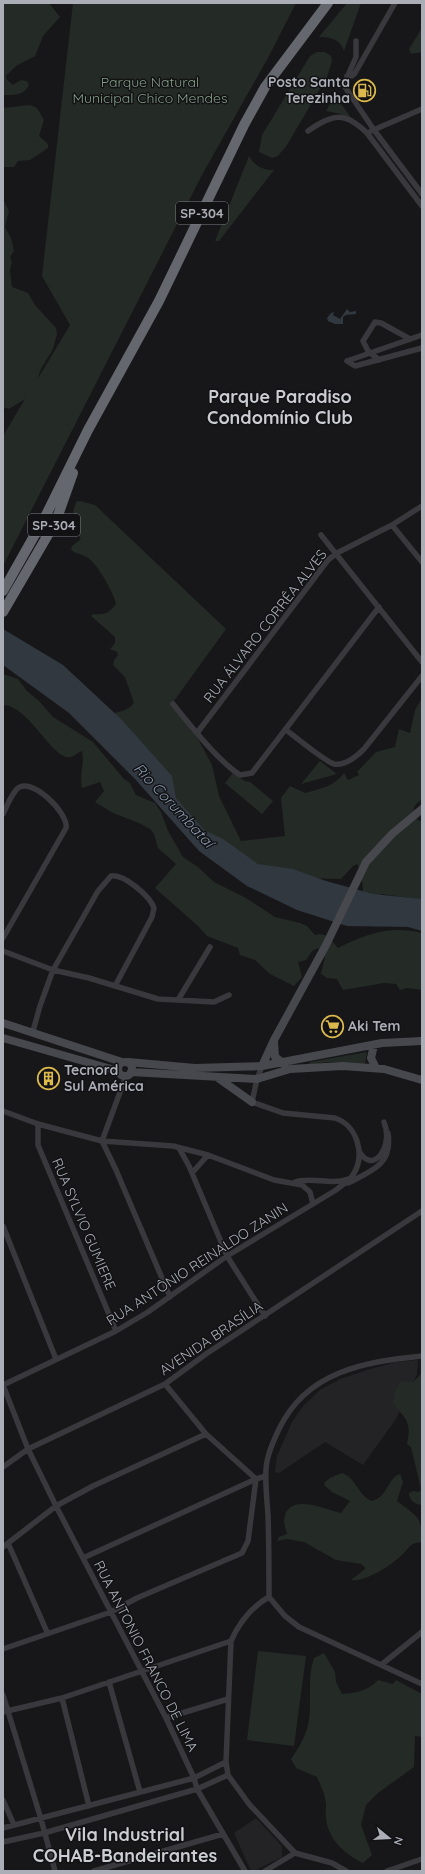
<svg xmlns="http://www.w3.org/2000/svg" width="425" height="1874" font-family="Quicksand,sans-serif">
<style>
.built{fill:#232326}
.green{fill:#242a25}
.water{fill:#323840}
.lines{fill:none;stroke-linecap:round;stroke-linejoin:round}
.street{stroke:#39393d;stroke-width:5.5}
.secondary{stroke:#47484d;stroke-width:8}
.highway{stroke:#65676e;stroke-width:10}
.labels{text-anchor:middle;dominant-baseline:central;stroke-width:3;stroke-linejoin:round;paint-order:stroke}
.shield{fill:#121214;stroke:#7d7e86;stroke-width:1}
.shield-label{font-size:13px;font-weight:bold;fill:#abadb7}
.park-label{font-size:14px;fill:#849f88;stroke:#121214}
.poi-label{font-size:14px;font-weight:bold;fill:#abadb7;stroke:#121214;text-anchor:start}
.street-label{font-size:14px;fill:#abadb7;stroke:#121214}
.water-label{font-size:15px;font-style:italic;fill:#8698ad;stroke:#121214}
.district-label{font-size:18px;font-weight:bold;fill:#cbcdd3;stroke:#121214}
</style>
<rect width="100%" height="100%" fill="#171719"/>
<path class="built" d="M418 1360 417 1374 396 1419 363 1465 325 1442 279 1473 275 1472 277 1456 292 1422 303 1406 320 1390 340 1379 367 1370 396 1362Z
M256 1818 282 1846V1857L254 1871 250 1869 234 1833Z"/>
<path class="green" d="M3 3H49L60 17 43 36 35 56 16 66 6 76 7 80 13 85 21 80 27 81 29 85C24 96 13 95 3 95Z
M73 3H296L269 56 202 175 3 566V436L25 399 9 409 3 407V199L9 211 5 227 11 238 14 251 10 257 12 262 10 270 12 287 28 293 35 305 56 328 57 334 53 349 41 369 37 380 70 325 42 276Z
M347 3H361L344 51C340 39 330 37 319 37Z
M422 28V52L411 54 409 49Z
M317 52H325L331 56 332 61 327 77 287 145 278 156 272 158 259 152 262 135 310 56Z
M335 96 353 120 341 114 326 111Z
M30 105 37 108 44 120 39 136 48 144V148L30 160 18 161 14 167H3V108Z
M249 156C255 166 262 170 274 170L219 241H215Z
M80 501 95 505 226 629 171 705 198 739 212 765 219 796 241 841 285 836 281 798 290 786 305 793C320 789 335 786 344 773L348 780 359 775 357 772 376 752 395 747 399 729 410 733 415 710 422 698V799C414 806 412 807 415 818L422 822V900L382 894 364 901 361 871 357 864 353 866 341 879 303 878 258 864 215 847 104 714C115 713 127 712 134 703L125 677 113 665 114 660 118 655 117 652 110 649 115 643V637L91 616 93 614C105 615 109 613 116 604 114 593 98 565 88 558 83 554 76 554 71 550L72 546 81 539 77 534 80 521 73 512 76 502Z
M3 674 18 679 27 691 39 701 53 717 93 742 124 779 130 783 136 795 155 803 161 812 168 831 183 857 198 867 214 882 246 898 275 917 300 923 307 926 315 935C327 932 331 940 338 948 365 934 392 925 422 933V990L407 988 400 990 396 984 384 983 343 990 337 979 327 978 321 974 325 957 318 948 312 951 306 960 298 962 302 977 294 986 270 974 255 960 240 955 238 948 207 936 198 926 155 888 176 864 158 848 154 834 150 829 139 823 113 813 95 802 104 791 100 782 82 788C79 774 85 763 82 751 78 752 75 756 71 757 53 762 29 705 3 705Z
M320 761 337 774 301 784Z
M233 773 245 781 250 782 273 801 262 814 225 783Z
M367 1052 365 1064 328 1062 308 1065 310 1062Z
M422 1373V1503L419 1505C413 1502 409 1499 409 1493L413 1491 419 1492 421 1489 411 1447 407 1444C412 1422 406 1420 393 1403L395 1391 401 1381 413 1382Z
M342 1473C356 1477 358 1496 372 1501 388 1497 388 1477 400 1474L403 1482 397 1501C417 1517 422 1515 422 1542 419 1542 415 1543 413 1544 409 1546 407 1550 404 1553 393 1564 367 1582 351 1580L365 1569V1567L361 1564 336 1560 304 1542 287 1539 277 1541 279 1537 287 1534C286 1530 284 1525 284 1521 286 1491 324 1509 341 1513L350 1501 332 1492 325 1486 324 1483 330 1478Z
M258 1651 306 1656 294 1746 247 1740Z
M324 1653 335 1672 336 1682 342 1694C356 1693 368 1691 378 1680L393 1684 396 1680 422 1694V1737L415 1736 414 1767 378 1793 366 1805 361 1825 372 1855 363 1863C345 1854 328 1840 326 1818 325 1814 326 1810 326 1806 326 1796 321 1786 317 1777L296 1768 291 1759C299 1748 307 1734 309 1720 312 1699 307 1679 314 1658Z"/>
<path class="water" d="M347 309 350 312 356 311V314L346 315 343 317V324H335L328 321 327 318 331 313 334 312 333 315 340 319Z
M3 629 63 665 121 719 172 776 176 798 204 830 223 839 258 864 293 869 326 881 373 894 422 899V931L408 927 347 926 297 910 247 886 199 851 135 779 69 713 3 665Z"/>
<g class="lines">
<path class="street" d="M356 41V57L345 82V87L374 130 422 194
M347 76H352L355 73 395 3
M308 131C333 114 344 111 367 133L422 206
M371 131 422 109
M379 360 368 351 363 341 375 322 381 323 410 339
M347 361 422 335
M347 361 355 366 422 348
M392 525 422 562
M321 535 422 662
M173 704C190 725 217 760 240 775L252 773 379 607
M286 730C296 737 324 761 334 764 345 766 357 756 364 749L422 676
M197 733 328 560 337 553 392 525 422 506
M3 814C7 806 11 795 17 789 30 775 69 813 66 828L3 938
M3 951 53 970 89 978 158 999 214 1002 229 995
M178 1000 210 947
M33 1031 40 1006 53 970 98 891 111 876C124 874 150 896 154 908L152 917 115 986
M3 1111 38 1124 102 1141 173 1146 208 1155 274 1180 302 1185 310 1192 313 1204
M38 1124V1145L116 1331
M102 1141 116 1170 170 1297
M102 1141 126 1076
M179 1148 189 1166 227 1256 265 1316
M359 1151C373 1176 394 1146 384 1122
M192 1173 208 1155
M295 1182C312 1176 330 1186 348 1179
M348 1183C372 1171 393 1164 388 1133
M3 1226 56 1359
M422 1356C364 1362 307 1371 279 1429 273 1442 267 1455 266 1469 265 1484 267 1500 268 1515 269 1542 269 1569 269 1597L285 1616 299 1627 422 1684
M165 1384 206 1434 256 1479
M3 1385 116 1331 148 1312 227 1256 336 1190C342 1185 349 1181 353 1175 366 1155 357 1125 335 1118L283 1113 252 1102 257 1079 262 1066
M3 1385 28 1449 56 1506 166 1718 194 1778 197 1789 245 1871
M3 1467 28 1449 165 1384 206 1354 422 1211
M8 1543 47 1632
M3 1547 56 1506 93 1486 206 1434
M83 1558 256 1479 266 1476
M269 1597C251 1607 240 1621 231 1641L226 1762 228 1775 249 1804 295 1853 332 1863 346 1871
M3 1649 111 1612 137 1598 242 1553 248 1541 256 1479
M381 1665 422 1632
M109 1682 140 1792
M3 1695 41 1819 55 1871
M62 1698 89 1806
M3 1712 62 1698 231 1641
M166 1718 228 1699
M3 1800 14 1825
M3 1828 194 1778 226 1762
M3 1842 44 1833 197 1789 228 1775
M94 1871 223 1834
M265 1871 295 1853
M387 1871 422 1859"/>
<path class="secondary" d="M3 1023 122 1062
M3 1038 118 1071
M274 1042 275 1057 284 1064
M374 1045 371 1058 376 1068
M118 1069a7 7 0 1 1 14 0a7 7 0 1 1-14 0Z
M128 1062 195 1068 262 1066 382 1043 422 1041
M262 1066 274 1040 326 945 366 862 392 834 422 809
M131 1072 257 1079 290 1069 343 1066 384 1069 422 1080
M218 1078 252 1102"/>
<path class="highway" d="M3 591 46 515 88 430 159 301 244 125 265 87 328 3
M3 612 56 521 73 473"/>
</g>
<defs>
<symbol id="fuel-ring" viewBox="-11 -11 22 22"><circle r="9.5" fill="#121214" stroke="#dcb94c" stroke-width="1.5"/><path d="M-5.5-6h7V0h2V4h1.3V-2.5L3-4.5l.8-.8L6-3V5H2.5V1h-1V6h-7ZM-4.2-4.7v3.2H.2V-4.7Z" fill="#dcb94c"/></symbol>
<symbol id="supermarket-ring" viewBox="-11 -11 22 22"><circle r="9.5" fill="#121214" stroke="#dcb94c" stroke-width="1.5"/><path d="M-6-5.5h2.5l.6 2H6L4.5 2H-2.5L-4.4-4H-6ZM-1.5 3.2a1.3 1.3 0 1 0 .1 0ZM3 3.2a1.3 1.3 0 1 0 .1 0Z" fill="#dcb94c"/></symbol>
<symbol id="building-ring" viewBox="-11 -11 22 22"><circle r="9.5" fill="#121214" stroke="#dcb94c" stroke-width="1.5"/><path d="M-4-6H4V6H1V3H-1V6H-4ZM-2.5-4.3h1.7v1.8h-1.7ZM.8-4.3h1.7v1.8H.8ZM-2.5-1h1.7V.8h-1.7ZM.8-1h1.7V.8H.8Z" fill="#dcb94c"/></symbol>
</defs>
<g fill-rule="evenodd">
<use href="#fuel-ring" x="352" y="78" width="25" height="25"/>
<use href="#supermarket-ring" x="320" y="1014" width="25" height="25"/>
<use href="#building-ring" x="36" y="1066" width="25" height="25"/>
</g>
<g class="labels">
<g class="shield">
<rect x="176" y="202" width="52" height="22" rx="3"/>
<rect x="28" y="514" width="52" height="22" rx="3"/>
</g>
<g class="shield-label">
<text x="202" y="213">SP-304</text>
<text x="54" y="525">SP-304</text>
</g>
<g class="park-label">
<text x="150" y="82">Parque Natural<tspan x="150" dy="16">Municipal Chico Mendes</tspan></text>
</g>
<g class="poi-label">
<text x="350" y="82" text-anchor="end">Posto Santa<tspan x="350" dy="16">Terezinha</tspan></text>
<text x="348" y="1026">Aki Tem</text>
<text x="64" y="1070">Tecnord<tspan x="64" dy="16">Sul América</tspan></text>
</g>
<g class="street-label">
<text transform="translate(265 626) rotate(-52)">RUA ÁLVARO CORRÊA ALVES</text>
<text transform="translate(84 1224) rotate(67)">RUA SYLVIO GUMIERE</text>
<text transform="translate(197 1264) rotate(-33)">RUA ANTÔNIO REINALDO ZANIN</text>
<text transform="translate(211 1338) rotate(-34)">AVENIDA BRASÍLIA</text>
<text transform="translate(146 1656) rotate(63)">RUA ANTONIO FRANCO DE LIMA</text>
</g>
<g class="water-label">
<text transform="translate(174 805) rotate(47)">Rio Corumbataí</text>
</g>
<g class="district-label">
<text x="280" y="396">Parque Paradiso<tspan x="280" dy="21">Condomínio Club</tspan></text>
<text x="125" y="1834">Vila Industrial<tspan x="125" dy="21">COHAB-Bandeirantes</tspan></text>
</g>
</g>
<rect width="425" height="1874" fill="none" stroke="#abadb7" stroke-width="8"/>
<g transform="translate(389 1838) rotate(108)" stroke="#121214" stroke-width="3" paint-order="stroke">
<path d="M0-3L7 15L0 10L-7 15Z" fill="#abadb7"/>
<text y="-6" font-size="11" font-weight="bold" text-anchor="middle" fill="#abadb7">N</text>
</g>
</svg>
